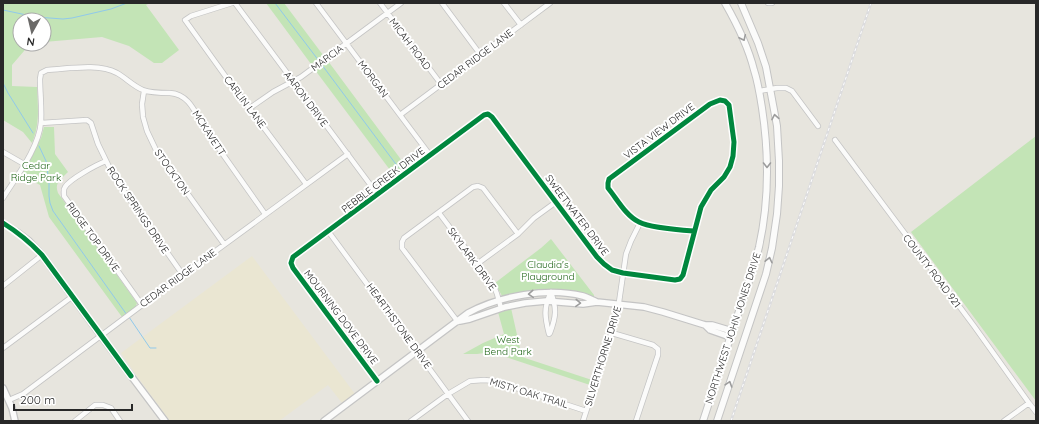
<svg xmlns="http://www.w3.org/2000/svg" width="1039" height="424" font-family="Quicksand,sans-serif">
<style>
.education{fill:#eae6d2}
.green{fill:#c3e4b6}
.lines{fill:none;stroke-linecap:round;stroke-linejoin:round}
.stream{stroke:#90c9eb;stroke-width:1}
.minor-casing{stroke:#c4c4c4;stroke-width:6}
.tertiary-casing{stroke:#c4c4c4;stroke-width:8}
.secondary-casing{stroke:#c4c4c4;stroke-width:8}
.minor{stroke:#fbfbfa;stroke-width:4.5}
.tertiary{stroke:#fbfbfa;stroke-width:5.5}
.secondary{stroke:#fbfbfa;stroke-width:6}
.rail-casing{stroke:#dcdcde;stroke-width:2.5}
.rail{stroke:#fff;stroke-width:1;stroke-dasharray:3;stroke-linecap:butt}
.cycleway-casing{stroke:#fff;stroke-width:8}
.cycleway{stroke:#00873e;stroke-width:5}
.oneway{stroke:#9c9c9c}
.labels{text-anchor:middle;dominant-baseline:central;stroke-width:4;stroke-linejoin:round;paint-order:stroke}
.street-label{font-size:10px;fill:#282828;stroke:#fff}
.park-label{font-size:10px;fill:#206518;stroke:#fff}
</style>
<rect width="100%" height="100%" fill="#e7e5de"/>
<path class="education" d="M252 256 355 394 342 403 328 385 279 421H170L139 379 121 353Z"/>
<path class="green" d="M3 3H150L146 5 179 50 162 63H154L129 46 102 37 44 42V20H20V44H30L12 65V86L37 87C38 106 40 125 32 143L23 132 3 120Z
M266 3H284L323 55 311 64Z
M328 61 408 169 396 178 315 70Z
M44 127H54L55 154 68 172C61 179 54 183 58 193L137 303 135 308 122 317 49 217 40 185 21 175 41 138Z
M1036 136V401L911 232Z
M551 239 594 295V297L581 293 502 296 495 283 541 248Z
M511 308 522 357 592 380 590 385 491 352 477 354H463L483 343 504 334 498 312Z"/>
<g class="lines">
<path class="stream" d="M275 3 319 61
M3 10 36 17 63 19 72 18 111 9 127 3
M322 65 398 167
M3 83 8 93 33 133
M39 146 46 161 49 182V196L50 203 53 211 127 315
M129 317 150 348H156"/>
<defs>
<path id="minor" d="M232 3 191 16 185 20 226 77 306 184
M235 3 378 195
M316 3 430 155
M380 3 441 84
M442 3 480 54
M504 3 521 25
M768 3H772
M144 91 142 104 143 117 147 131 156 150 224 244
M759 91 777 88H786L792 91 818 126
M250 108 273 92 301 77 401 3
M400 115 550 3
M41 123 87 120 91 123 98 144 114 177 183 275
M835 140 974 326 1029 403
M3 152 24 164
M106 161C96 165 70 179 65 187 63 190 64 193 64 196L142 305
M3 198C16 177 39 148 41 122 42 108 40 93 40 79L41 73 47 70C68 69 98 63 117 73 126 78 133 86 143 90 151 93 161 93 170 93 190 94 196 115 205 129L265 214
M439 213 494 286 497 294 501 308
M328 231 468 421
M477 264 518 234 534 218 556 202
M3 286 42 255
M458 322 402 248V242L404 238 473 187 478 186 483 188 518 234
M550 333C556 317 557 309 551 292
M612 333 653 345 658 349V355L636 421
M549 334C545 318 543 308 551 292
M3 348 73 296
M377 381 293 268 291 263 293 257 484 115 488 114 492 117 597 257 604 264 612 270 623 273 675 280 680 279 683 275 701 207 711 190 724 177 730 167 733 156 734 142 729 105 725 101 720 100 710 104 609 179 608 183V188C617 199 626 216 639 222 651 228 680 230 694 231
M9 400 23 394 142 305 348 154
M75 421 95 405H103L111 408 120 421
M411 421 448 394 470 381 484 380 495 381 586 411
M583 421 617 316 626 254 631 241 640 223
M1004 421 1029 403 1036 412"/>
<path id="tertiary" d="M3 223 17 232 29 241 42 255 101 336 165 421
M460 321 470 319 505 307 525 303 546 301 583 304 597 302 644 307 663 312 705 325H712L732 331
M705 325 710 330 730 337
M3 388 12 408 15 421
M324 421 468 313C499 296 548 287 583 296 587 297 592 300 597 302"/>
<path id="secondary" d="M703 421C713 390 723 359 733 329 742 302 752 275 759 247 769 202 769 154 762 108 760 95 758 82 754 70 748 46 737 24 725 3
M717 421 766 274 772 248 777 214 779 186V161L777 126 766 67 758 43 741 3"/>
</defs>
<use href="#minor" class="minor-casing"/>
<use href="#tertiary" class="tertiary-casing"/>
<use href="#secondary" class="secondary-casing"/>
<use href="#minor" class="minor"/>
<use href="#tertiary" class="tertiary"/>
<use href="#secondary" class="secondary"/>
<defs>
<path id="rail" d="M731 421 871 3"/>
</defs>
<use href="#rail" class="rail-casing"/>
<use href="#rail" class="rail"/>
<defs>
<path id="cycleway" d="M3 223C19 233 29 241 42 255L131 376
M377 381 293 268 291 263 293 257 484 115 488 114 492 117 597 257 604 264 612 270 623 273 675 280 680 279 683 275 701 207 711 190 724 177 730 167 733 156 734 142 729 105 725 101 720 100 710 104 609 179 608 183V188C617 199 626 216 639 222 651 228 680 230 694 231"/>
</defs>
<use href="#cycleway" class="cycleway-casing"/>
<use href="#cycleway" class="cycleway"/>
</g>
<defs><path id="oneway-chevron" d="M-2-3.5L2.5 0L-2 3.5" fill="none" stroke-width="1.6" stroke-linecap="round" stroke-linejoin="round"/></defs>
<g class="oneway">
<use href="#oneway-chevron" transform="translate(743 38) rotate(65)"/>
<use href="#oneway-chevron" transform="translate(775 117) rotate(-100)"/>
<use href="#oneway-chevron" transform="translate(767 165) rotate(90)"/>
<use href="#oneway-chevron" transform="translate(769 260) rotate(-77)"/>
<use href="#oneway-chevron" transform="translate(531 294) rotate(176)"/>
<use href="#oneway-chevron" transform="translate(578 303) rotate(3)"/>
<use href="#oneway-chevron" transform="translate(729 384) rotate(-72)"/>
</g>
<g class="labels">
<g class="street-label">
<text transform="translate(410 44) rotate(53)">MICAH ROAD</text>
<text transform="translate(327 58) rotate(-36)">MARCIA</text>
<text transform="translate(475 59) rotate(-37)">CEDAR RIDGE LANE</text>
<text transform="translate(373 79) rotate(53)">MORGAN</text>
<text transform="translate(306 99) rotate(53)">AARON DRIVE</text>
<text transform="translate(245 102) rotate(53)">CARLIN LANE</text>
<text transform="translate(659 131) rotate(-37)">VISTA VIEW DRIVE</text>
<text transform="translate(209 133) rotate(57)">MCKAVETT</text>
<text transform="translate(172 172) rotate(55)">STOCKTON</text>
<text transform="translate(383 180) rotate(-37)">PEBBLE CREEK DRIVE</text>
<text transform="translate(138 210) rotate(56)">ROCK SPRINGS DRIVE</text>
<text transform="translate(577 215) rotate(53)">SWEETWATER DRIVE</text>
<text transform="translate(93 237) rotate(54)">RIDGE TOP DRIVE</text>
<text transform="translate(472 259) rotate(54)">SKYLARK DRIVE</text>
<text transform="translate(932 271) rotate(53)">COUNTY ROAD 921</text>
<text transform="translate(178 278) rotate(-36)">CEDAR RIDGE LANE</text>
<text transform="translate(341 317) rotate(53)">MOURNING DOVE DRIVE</text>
<text transform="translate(399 326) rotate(54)">HEARTHSTONE DRIVE</text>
<text transform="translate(733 328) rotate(-72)">NORTHWEST JOHN JONES DRIVE</text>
<text transform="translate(603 356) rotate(-73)">SILVERTHORNE DRIVE</text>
<text transform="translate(529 393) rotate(17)">MISTY OAK TRAIL</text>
</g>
<g class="park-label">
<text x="36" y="165">Cedar<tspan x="36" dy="12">Ridge Park</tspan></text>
<text x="548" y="264">Claudia's<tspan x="548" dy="12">Playground</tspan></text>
<text x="508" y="339">West<tspan x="508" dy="12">Bend Park</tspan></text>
</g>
</g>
<rect width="1039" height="424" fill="none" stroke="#282828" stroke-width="8"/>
<g transform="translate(32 32) rotate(188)"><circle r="19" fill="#ffffff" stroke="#a9a9a9"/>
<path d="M0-3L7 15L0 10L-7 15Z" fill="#6b6a68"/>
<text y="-6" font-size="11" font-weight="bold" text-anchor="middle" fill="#282828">N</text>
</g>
<path d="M14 404v6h118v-6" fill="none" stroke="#282828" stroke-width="2"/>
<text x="20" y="404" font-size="12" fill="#282828" stroke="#ffffff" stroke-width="3" paint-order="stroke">200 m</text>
</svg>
